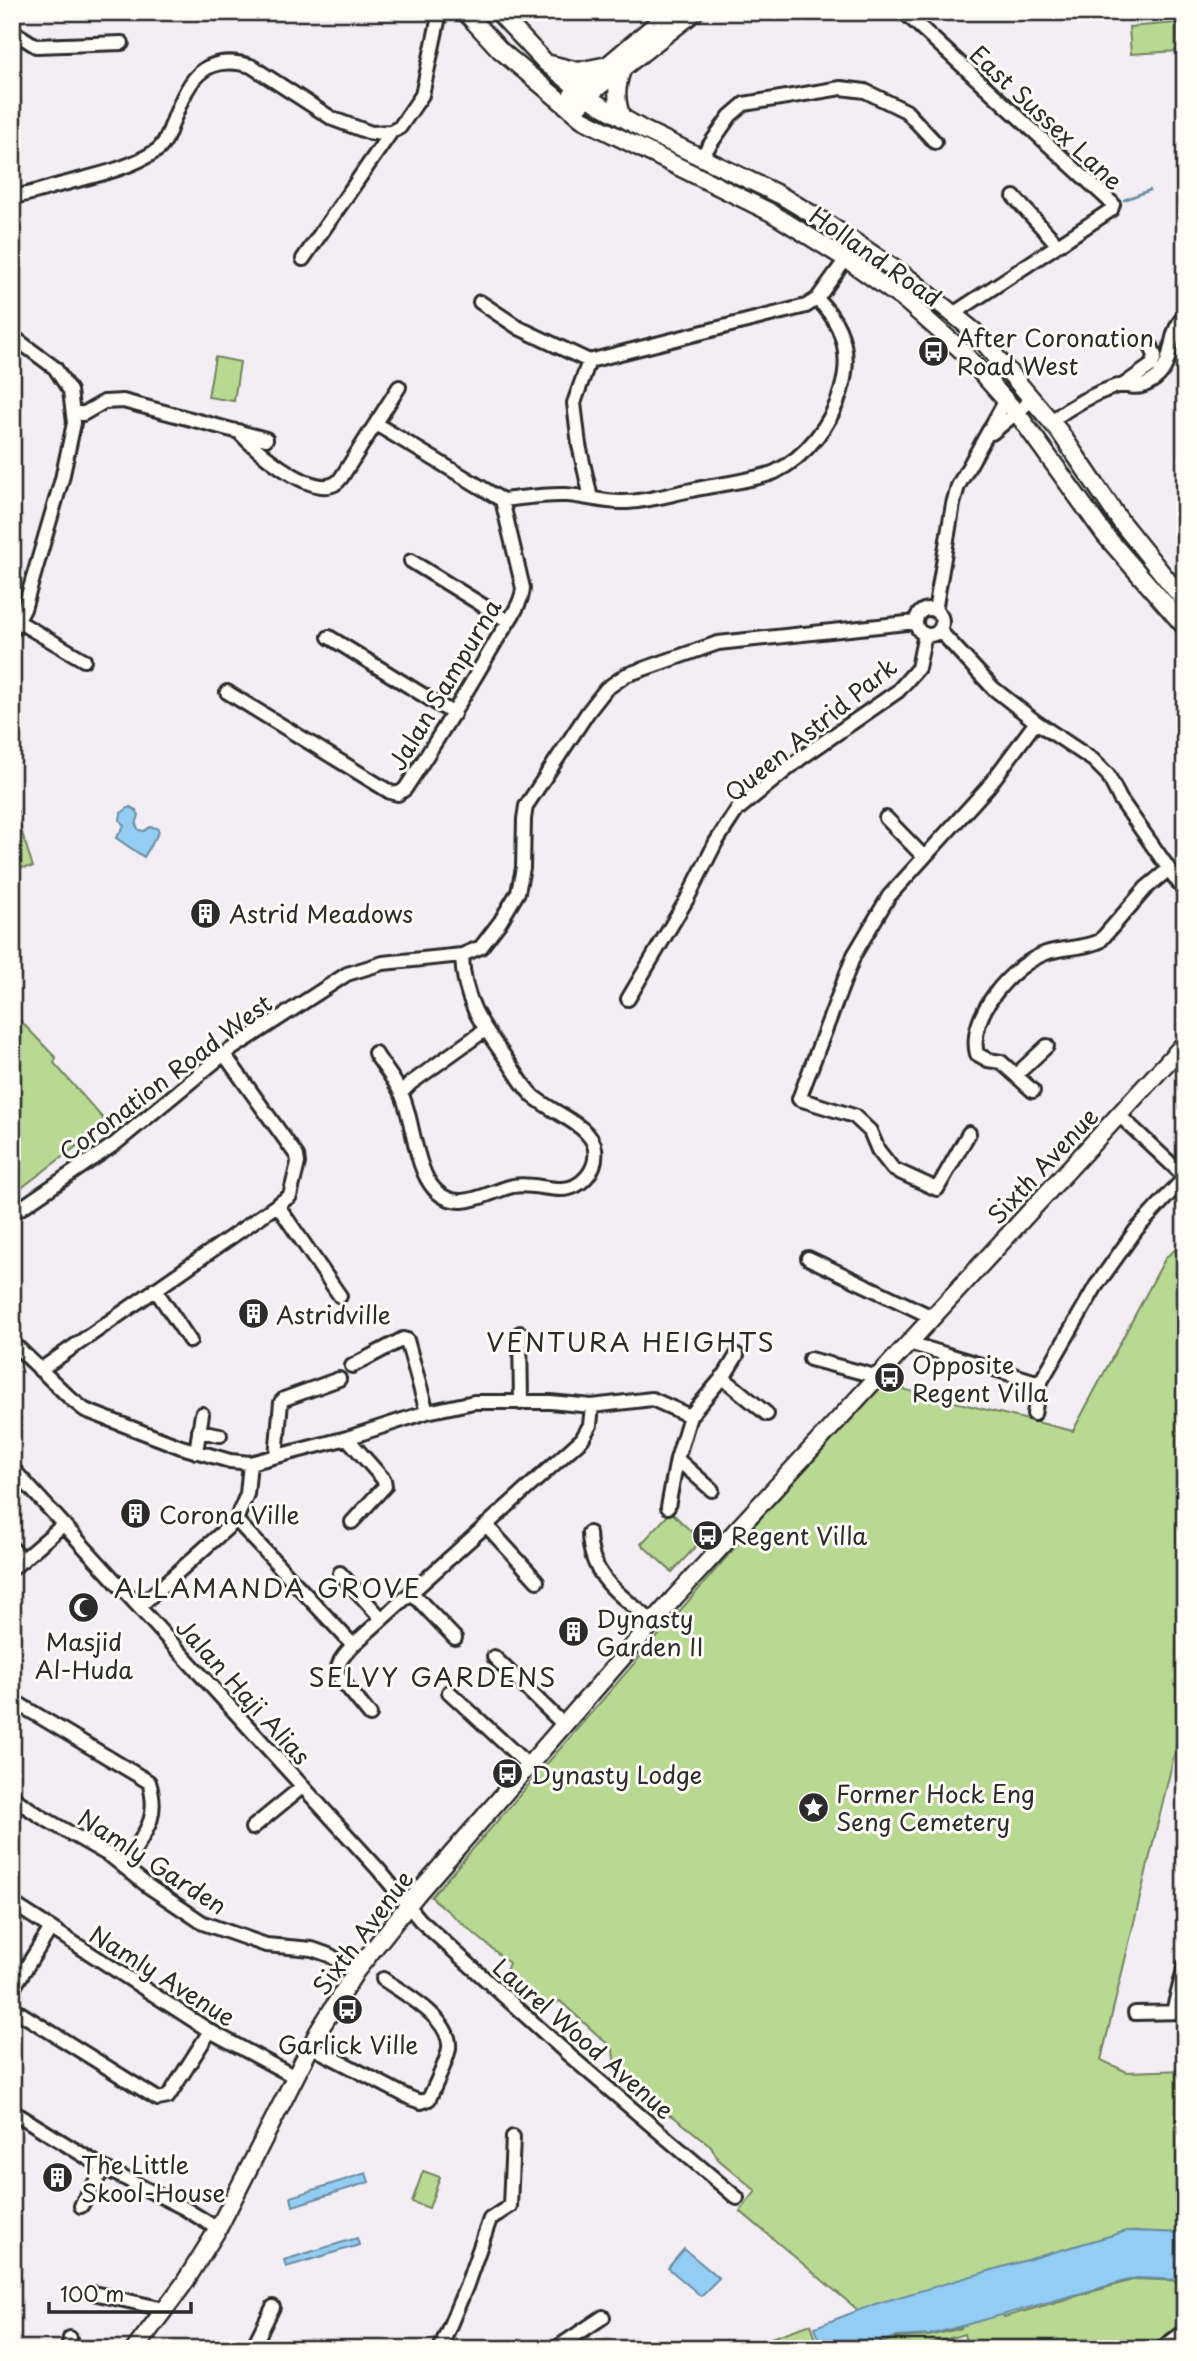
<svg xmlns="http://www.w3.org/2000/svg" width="1197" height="2361" font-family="'Playpen Sans',sans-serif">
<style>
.green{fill:#b9d992;stroke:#72825e;stroke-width:2}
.water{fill:#93cdf3;stroke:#698ca3;stroke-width:2}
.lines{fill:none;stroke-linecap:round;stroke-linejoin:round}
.stream{stroke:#698ca3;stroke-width:2.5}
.minor-casing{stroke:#2b2b2b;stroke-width:18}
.major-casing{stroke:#2b2b2b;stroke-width:21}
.minor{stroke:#fdfcf7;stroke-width:12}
.major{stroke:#fdfcf7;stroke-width:16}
.labels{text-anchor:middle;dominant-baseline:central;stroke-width:6;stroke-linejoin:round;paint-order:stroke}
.street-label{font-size:24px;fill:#2b2b2b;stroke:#fdfcf7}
.poi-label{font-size:24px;fill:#2b2b2b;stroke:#fdfcf7;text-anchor:start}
.neighbourhood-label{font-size:26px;letter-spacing:2px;fill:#2b2b2b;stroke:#fdfcf7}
</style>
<rect width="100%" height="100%" fill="#f2eef4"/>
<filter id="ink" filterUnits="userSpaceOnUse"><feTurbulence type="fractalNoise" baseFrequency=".0143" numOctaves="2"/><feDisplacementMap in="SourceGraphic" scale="14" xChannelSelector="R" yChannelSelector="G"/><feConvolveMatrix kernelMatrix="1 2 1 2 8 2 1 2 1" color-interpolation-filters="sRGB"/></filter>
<g filter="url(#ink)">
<path class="green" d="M1177 23 1179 51 1131 54 1129 27Z
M215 357 240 362 234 401 208 397Z
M12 794 18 813 16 814 33 867 12 868Z
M12 1012 56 1058 54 1063 107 1123 12 1195Z
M1185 1242V1710L1101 2060 1127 2072 1185 2070V2233L1127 2231 989 2271 1004 2317 1136 2279 1185 2281V2320L1148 2349H968L964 2334 914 2349H862L896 2338 929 2336 962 2328 935 2332 922 2291 859 2311 740 2211 756 2191 718 2159 711 2146 674 2117 656 2109 615 2071 613 2049 560 2001 545 2008 533 2000 506 1971 509 1963 431 1897 878 1383 1073 1431 1166 1257Z
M671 1512 701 1541 672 1572 641 1544Z
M423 2171 440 2177 429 2208 412 2202Z
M811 2324 819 2349H740L748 2346Z"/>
<path class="water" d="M130 807 136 810 139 815 136 825 139 830 144 831 150 827 157 828 159 832 144 857 116 838 124 826 120 820 121 813Z
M366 2173 369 2182 293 2206 291 2197Z
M1127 2231 1185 2233V2280L1136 2278 929 2335 896 2337 859 2349H822L815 2327 875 2304Z
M357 2238 359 2245 286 2267 284 2260Z
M684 2249 719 2278 701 2296 668 2268Z"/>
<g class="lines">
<path class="stream" d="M1124 200 1150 190"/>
<defs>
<path id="minor" d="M904 12 1113 204 1111 210 953 314
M12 31 36 46 122 43
M702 156 730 116 744 104 841 88 865 91 906 111 935 142
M12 197C28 195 44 189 59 185 92 176 127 170 156 151 165 145 168 134 172 124 187 84 201 51 251 66L333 119 371 133 391 132 400 127 422 95 440 12
M1014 197 1058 245
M303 259 391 132
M480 302 519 328 589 361 806 306 817 299 846 259
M12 336 55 368 70 391 74 423 62 479 24 609 12 631
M589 361 574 403 579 445 591 498
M1122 386 1152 365 1155 356 1151 346
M73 412 83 414 104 402 123 401 266 439
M1051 421C1070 407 1090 395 1114 387 1130 382 1135 394 1155 379 1176 363 1166 332 1185 316
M238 431C254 449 321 507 341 478L399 387
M992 433 1033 399
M502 500C523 498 545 494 566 495 585 496 605 503 624 502 646 502 670 494 692 490 714 485 757 480 775 472 806 457 832 423 841 391 852 355 843 324 817 299
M411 561 508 621
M916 622a13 13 0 1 1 26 0a13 13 0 1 1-26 0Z
M935 611 953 504 958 486 1006 400
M19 622 84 660
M939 630 993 688 1036 722 1093 760 1108 775 1120 799 1185 892
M329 637 454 714
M227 692 390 792 398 794 405 789C437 741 467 691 496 641 505 626 522 605 523 588L502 500 376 424
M886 818 924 857
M628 999 687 899 716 842 737 810 801 758 898 691 918 668 925 634
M375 1053C383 1066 394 1079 401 1093 417 1124 413 1202 462 1201 480 1200 496 1190 513 1186 529 1183 545 1189 561 1189 581 1189 598 1170 595 1149 592 1125 548 1111 532 1095 522 1085 515 1071 507 1060 481 1024 463 1000 462 955
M1017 1074 1047 1046
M1033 1091 1001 1062 988 1060 977 1054C967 1016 1012 965 1046 953 1063 947 1083 949 1100 941L1146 888 1169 869
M401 1093 411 1083 485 1030
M1119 1115 1185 1177
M969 1133 937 1189 893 1169 878 1150 870 1131 854 1116 799 1099 854 955 889 896 988 787 1036 722
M278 1206 340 1296
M12 1214 116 1143 224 1054 347 974 383 963 462 955 481 947 500 922 518 892 523 868 524 819 526 806 588 712 606 689 626 675 718 643 916 622
M808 1258 932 1317
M155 1289 190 1341
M520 1333 521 1403
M12 1342 71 1399 85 1410 181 1447 230 1461 250 1463 347 1438 427 1412 474 1402H550L592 1406 652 1399 690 1416
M909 1343 1040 1383
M810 1359 879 1377
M352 1366 403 1339 407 1340 427 1412
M40 1370 290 1196 298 1163 297 1156 224 1054
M722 1377 767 1414
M1034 1414 1040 1383 1096 1286 1136 1230 1185 1177
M199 1431 220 1435
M347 1438 384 1480 385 1486 352 1522
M196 1452 202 1414
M276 1456 281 1402 284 1399 339 1379
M677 1459 712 1490
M12 1468 378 1869 420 1920 570 2056 737 2198
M668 1507 677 1459 690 1416 726 1373 737 1355
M236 1520 353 1645
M486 1525 537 1581
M589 1533C590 1579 621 1595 653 1622
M12 1548 23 1560
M12 1569 63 1525
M340 1573 382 1619
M411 1592 455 1638
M139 1607 236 1520 247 1494 250 1463
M494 1657 564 1725
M449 1692 529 1766
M12 1700 149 1782C161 1821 142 1835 124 1867
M370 1715 339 1677C334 1664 345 1654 353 1645L582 1439 590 1425 592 1406
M12 1797 40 1816 112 1857 148 1886 203 1923 266 1945 312 1949 329 1955 356 1971
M252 1828 302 1787
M12 1903 210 2031 295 2077
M12 1990 51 1928
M12 2008 158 2099 168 2097 210 2031
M1173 2012 1185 1965
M1135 2013 1185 2012
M310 2046 410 2098 421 2102 429 2099C435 2085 447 2062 449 2048 452 2019 403 1993 383 1979
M12 2111 104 2168 184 2208 218 2229
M81 2206 104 2168
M93 2293 164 2309
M68 2349 70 2338
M252 2349 273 2307
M440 2349 466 2287 490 2219 510 2206 513 2137
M555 2349 603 2317
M1161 2349 1185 2331"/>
<path id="major" d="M465 12 500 50 582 119 770 212 846 259 907 302 960 349 1017 413 1105 535 1185 627
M498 12 546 63 595 102 644 130 780 195 825 222 911 280 975 332 1059 431 1121 522 1185 602
M550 64 578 71 603 66
M571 96 670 12
M582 103 596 89 695 12
M622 118C615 99 616 86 623 67
M135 2349 183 2285 218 2229 318 2032 356 1971 417 1894 675 1597 1185 1043"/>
</defs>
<use href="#minor" class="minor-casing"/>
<use href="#major" class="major-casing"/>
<use href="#minor" class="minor"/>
<use href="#major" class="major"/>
</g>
</g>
<defs>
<symbol id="bus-disc" viewBox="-11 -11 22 22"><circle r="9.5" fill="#2b2b2b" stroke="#fdfcf7"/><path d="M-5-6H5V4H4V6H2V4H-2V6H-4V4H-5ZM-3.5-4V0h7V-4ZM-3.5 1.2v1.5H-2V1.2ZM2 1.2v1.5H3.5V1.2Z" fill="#fff"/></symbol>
<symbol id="building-disc" viewBox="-11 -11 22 22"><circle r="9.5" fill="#2b2b2b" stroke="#fdfcf7"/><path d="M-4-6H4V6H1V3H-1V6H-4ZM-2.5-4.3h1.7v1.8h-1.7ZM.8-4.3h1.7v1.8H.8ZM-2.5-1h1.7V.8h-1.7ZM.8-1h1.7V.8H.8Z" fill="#fff"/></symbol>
<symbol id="mosque-disc" viewBox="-11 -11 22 22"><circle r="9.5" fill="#2b2b2b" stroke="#fdfcf7"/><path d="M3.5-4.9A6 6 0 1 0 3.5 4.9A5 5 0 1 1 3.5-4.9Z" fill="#fff"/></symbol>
<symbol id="sight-disc" viewBox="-11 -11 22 22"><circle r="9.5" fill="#2b2b2b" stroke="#fdfcf7"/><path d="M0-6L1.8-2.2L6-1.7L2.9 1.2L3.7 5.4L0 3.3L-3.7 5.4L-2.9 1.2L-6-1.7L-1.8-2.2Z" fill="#fff"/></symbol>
</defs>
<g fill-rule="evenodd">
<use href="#bus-disc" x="916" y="334" width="35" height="35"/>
<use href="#building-disc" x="188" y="896" width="35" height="35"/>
<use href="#building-disc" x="236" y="1296" width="35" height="35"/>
<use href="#bus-disc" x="872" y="1360" width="35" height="35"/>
<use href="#building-disc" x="118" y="1496" width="35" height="35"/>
<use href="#bus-disc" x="690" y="1518" width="35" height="35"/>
<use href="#mosque-disc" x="66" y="1590" width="35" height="35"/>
<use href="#building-disc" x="556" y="1614" width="35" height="35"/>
<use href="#bus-disc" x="490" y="1756" width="35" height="35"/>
<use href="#sight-disc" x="796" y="1790" width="35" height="35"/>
<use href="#bus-disc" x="330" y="1992" width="35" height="35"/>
<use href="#building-disc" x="40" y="2160" width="35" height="35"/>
</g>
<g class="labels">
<g class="street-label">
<text transform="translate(1047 117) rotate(43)">East Sussex Lane</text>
<text transform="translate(876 256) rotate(35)">Holland Road</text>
<text transform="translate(444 684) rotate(-59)">Jalan Sampurna</text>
<text transform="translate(810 729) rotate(-39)">Queen Astrid Park</text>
<text transform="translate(165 1077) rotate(-37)">Coronation Road West</text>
<text transform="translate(1042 1165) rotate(-47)">Sixth Avenue</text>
<text transform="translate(244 1691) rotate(48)">Jalan Haji Alias</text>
<text transform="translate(153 1861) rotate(33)">Namly Garden</text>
<text transform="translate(362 1932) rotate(-53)">Sixth Avenue</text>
<text transform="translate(163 1975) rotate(32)">Namly Avenue</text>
<text transform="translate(584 2038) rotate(41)">Laurel Wood Avenue</text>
</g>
<g class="poi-label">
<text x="957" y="337">After Coronation<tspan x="957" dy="28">Road West</tspan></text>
<text x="229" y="913">Astrid Meadows</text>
<text x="276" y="1314">Astridville</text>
<text x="912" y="1364">Opposite<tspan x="912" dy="28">Regent Villa</tspan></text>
<text x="159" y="1514">Corona Ville</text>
<text x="731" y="1535">Regent Villa</text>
<text x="596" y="1618">Dynasty<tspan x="596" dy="28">Garden II</tspan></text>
<text x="84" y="1641" text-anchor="middle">Masjid<tspan x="84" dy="28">Al-Huda</tspan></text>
<text x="531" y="1774">Dynasty Lodge</text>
<text x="836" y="1793">Former Hock Eng<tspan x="836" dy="28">Seng Cemetery</tspan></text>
<text x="348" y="2044" text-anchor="middle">Garlick Ville</text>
<text x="81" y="2164">The Little<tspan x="81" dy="28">Skool-House</tspan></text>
</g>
<g class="neighbourhood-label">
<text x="631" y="1341">VENTURA HEIGHTS</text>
<text x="268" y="1587">ALLAMANDA GROVE</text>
<text x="433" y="1676">SELVY GARDENS</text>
</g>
</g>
<rect width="1197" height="2361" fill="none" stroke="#fdfcf7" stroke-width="42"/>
<rect x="21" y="21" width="1155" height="2319" fill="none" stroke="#2b2b2b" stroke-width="2.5" filter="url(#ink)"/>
<path d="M49 2302v10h142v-10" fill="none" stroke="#2b2b2b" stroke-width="3.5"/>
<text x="60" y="2302" font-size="21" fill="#2b2b2b" stroke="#fdfcf7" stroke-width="5" paint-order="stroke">100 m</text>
</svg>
